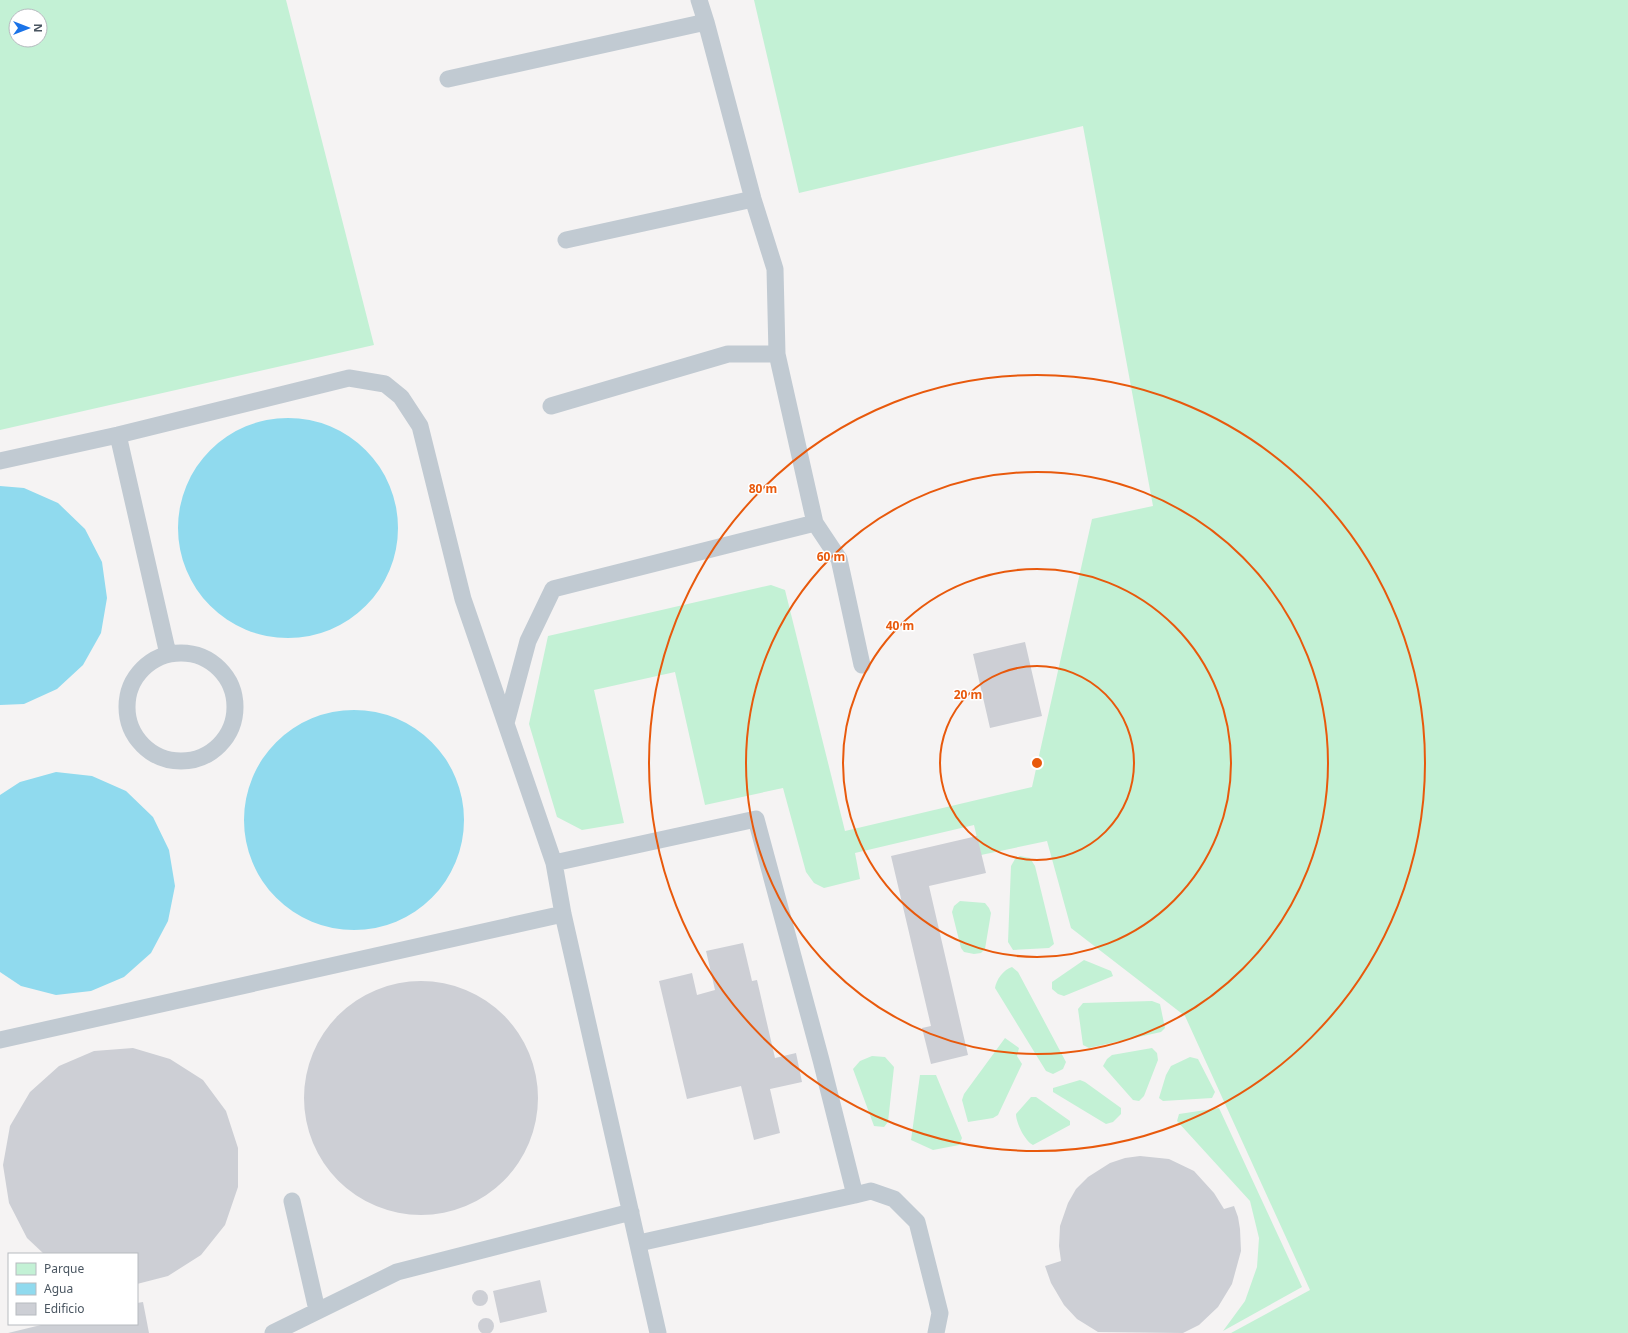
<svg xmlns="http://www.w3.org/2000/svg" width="1628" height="1333" font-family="'Noto Sans',sans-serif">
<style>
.green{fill:#c3f1d5;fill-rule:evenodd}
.water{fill:#90daee}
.building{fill:#cdcfd5}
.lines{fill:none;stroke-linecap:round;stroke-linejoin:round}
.service{stroke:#c1cad2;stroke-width:17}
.ring{fill:none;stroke:#e8590c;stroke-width:2}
.centre{fill:#e8590c;stroke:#fff;stroke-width:2}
.ring-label{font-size:12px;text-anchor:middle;font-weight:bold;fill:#e8590c;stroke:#fff;stroke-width:3;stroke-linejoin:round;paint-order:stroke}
</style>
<rect width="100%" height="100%" fill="#f5f3f3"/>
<path class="green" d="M0 0H286L374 345 0 430ZM16 16H40V40H16Z
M754 0H1628V1333H1231L1310 1290 1185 1016 1071 928 1047 841 981 855 974 825 855 853 860 879 824 888 814 883 806 872 783 788 705 805 675 672 594 690 624 823 582 830 557 817 529 724 548 636 771 585 785 590 845 831 1032 787 1092 519 1153 506 1083 126 799 193Z
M1020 856 1030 858 1035 866 1054 944 1049 948 1013 950 1008 942 1011 866 1015 859Z
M960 901 985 903 989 908 991 913 985 949 981 953 974 954 964 952 961 948 952 912 954 906Z
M1084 960 1111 971 1113 976 1064 996 1058 994 1052 989V982Z
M1012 967 1018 972 1066 1062 1063 1069 1053 1074 1046 1071 995 988C996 980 1004 969 1012 967Z
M1152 1001 1160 1004 1165 1028 1161 1032 1089 1048 1083 1045 1078 1009 1083 1003Z
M1005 1038 1019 1048 1017 1056 1022 1064 998 1115 993 1118 968 1122 962 1100 964 1094Z
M1152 1048 1157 1053 1158 1060 1144 1096 1139 1101 1133 1100 1103 1066 1107 1059 1112 1055Z
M872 1056 885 1057 894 1067 888 1122 884 1127 874 1126 853 1069 860 1061Z
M1190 1057 1198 1059 1215 1092 1212 1098 1163 1101 1159 1098 1166 1075 1171 1066Z
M920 1075H936L962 1138 959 1145 933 1150 911 1140Z
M1080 1080 1085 1082 1121 1108V1114L1113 1122 1106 1124 1053 1092V1088Z
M1031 1097H1036L1070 1121V1125L1033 1145C1025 1141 1016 1123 1016 1114Z
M1219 1108 1302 1287 1223 1331 1245 1301 1257 1267 1259 1238 1250 1201 1177 1121 1179 1114Z"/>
<path class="water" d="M178 528a110 110 0 1 1 220 0a110 110 0 1 1-220 0Z
M0 486 24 488 58 503 85 529 102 562 107 598 101 633 83 665 57 689 24 704 0 705Z
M244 820a110 110 0 1 1 220 0a110 110 0 1 1-220 0Z
M56 772 92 776 126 791 153 817 169 850 175 886 168 921 151 953 124 977 91 991 56 995 21 986 0 972V795L20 782Z"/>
<path class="building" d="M1025 642 1042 716 990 728 973 654Z
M977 836 986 873 929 886 968 1055 931 1064 922 1028 931 1026 891 856Z
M743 943 752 981 757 980 775 1058 796 1053 802 1082 770 1089 780 1133 754 1140 741 1086 687 1099 659 981 692 973 697 995 715 990 706 951Z
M304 1098a117 117 0 1 1 234 0a117 117 0 1 1-234 0Z
M133 1048 170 1059 203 1080 226 1111 238 1148V1187L225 1225 201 1255 168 1276 137 1284V1254H44L27 1238 9 1203 3 1165 10 1126 30 1092 59 1066 94 1051Z
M1140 1156 1169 1159 1194 1171 1214 1193 1224 1209 1234 1206 1238 1217 1240 1229 1241 1251 1232 1284 1218 1307 1199 1325 1183 1333 1098 1332 1077 1319 1064 1305 1051 1283 1045 1266 1061 1261 1059 1246 1060 1226 1068 1203 1076 1189 1088 1177 1110 1163 1125 1158Z
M540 1280 547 1312 500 1323 493 1291Z
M472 1298a8 8 0 1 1 16 0a8 8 0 1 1-16 0Z
M143 1302 149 1333H8L45 1324H137V1303Z
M478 1326a8 8 0 1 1 16 0a8 8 0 1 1-16 0Z"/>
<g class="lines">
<path class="service" d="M699 0 706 22 753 199 775 269 777 354
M448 79 706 22
M566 240 753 199
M551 406 728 354H777L815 523 839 559 862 665
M118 435 168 654
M0 461 118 435 349 378 385 384 401 397 420 426 463 599 554 863 563 914 658 1333
M127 707a54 54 0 1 1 108 0a54 54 0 1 1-108 0Z
M506 723 528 641 553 589 815 523
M554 863 756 819 821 1060 855 1195 639 1243
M0 1040 563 914
M855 1195 871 1191 894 1199 917 1222 940 1313 936 1333
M292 1201 317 1310
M273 1333 397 1272 631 1212"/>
</g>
<g class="ring">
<circle cx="1037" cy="763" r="97"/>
<circle cx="1037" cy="763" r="194"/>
<circle cx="1037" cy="763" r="291"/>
<circle cx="1037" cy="763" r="388"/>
</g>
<circle cx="1037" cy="763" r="6" class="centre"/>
<g class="ring-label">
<text x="763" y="493">80 m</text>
<text x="831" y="561">60 m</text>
<text x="900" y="630">40 m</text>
<text x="968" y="699">20 m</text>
</g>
<rect x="8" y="1253" width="130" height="72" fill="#ffffff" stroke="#b7bbc0"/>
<rect x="16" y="1263" width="20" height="12" fill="#c3f1d5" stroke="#b7bbc0"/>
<text x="44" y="1273" font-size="12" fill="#4a5661">Parque</text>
<rect x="16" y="1283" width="20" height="12" fill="#90daee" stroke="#b7bbc0"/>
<text x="44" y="1293" font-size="12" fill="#4a5661">Agua</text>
<rect x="16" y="1303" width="20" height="12" fill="#cdcfd5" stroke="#b7bbc0"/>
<text x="44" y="1313" font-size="12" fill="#4a5661">Edificio</text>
<g transform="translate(28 28) rotate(90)"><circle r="19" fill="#ffffff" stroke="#b7bbc0"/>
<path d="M0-3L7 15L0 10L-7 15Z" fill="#1a73e8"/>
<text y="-6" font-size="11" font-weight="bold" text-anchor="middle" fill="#4a5661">N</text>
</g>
</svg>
